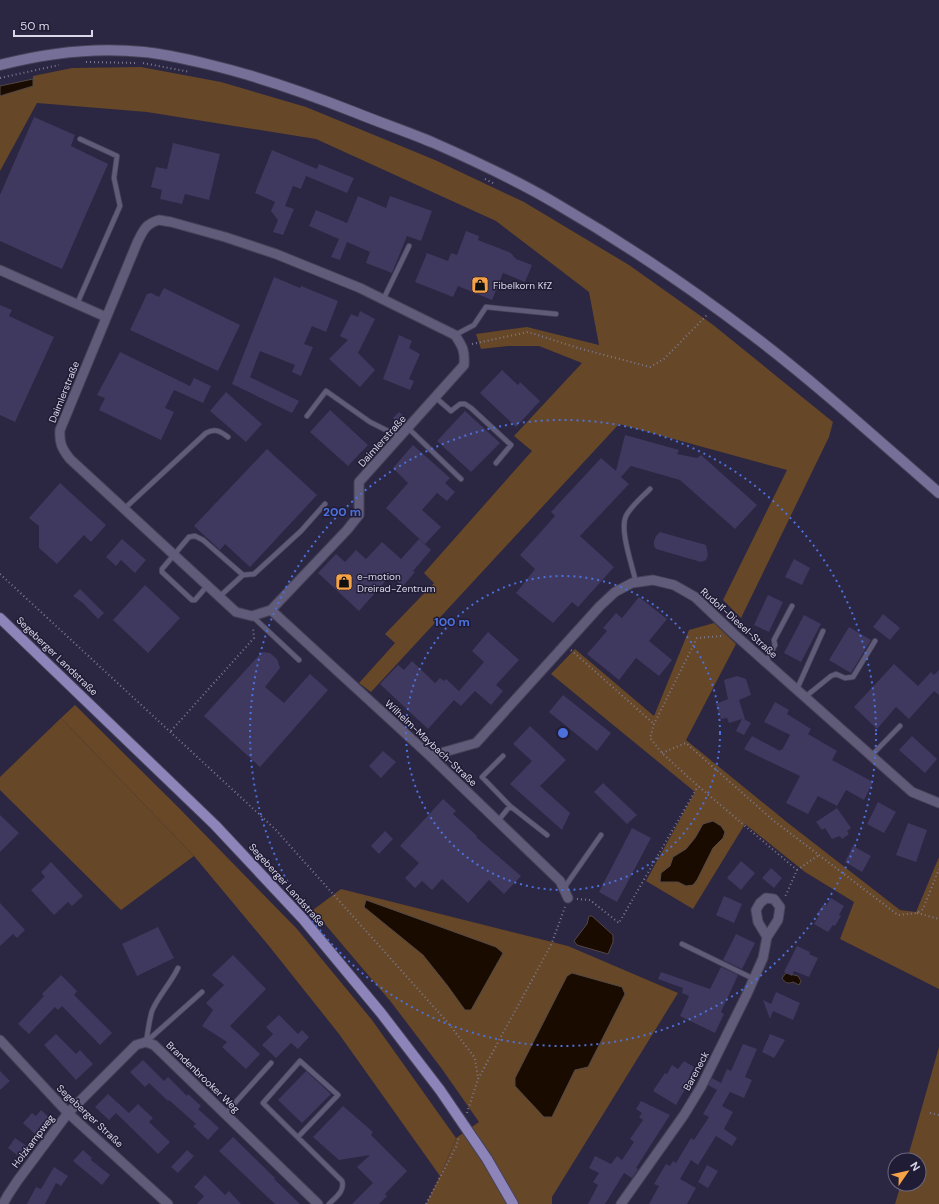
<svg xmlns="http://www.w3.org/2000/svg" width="939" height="1204" font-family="'DM Sans',sans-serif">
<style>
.green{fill:#664728;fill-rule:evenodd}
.forest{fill:#684827}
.water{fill:#1a0b00;stroke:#534845}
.building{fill:#40395f}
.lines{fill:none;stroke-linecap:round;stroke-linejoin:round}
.lane-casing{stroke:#474258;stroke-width:6}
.street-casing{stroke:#474258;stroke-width:11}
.secondary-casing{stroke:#474258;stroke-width:12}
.primary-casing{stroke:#474258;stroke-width:12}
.path{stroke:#7d7a90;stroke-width:2;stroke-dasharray:1 3;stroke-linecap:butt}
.lane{stroke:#5f5b79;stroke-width:4.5}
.street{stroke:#5f5b79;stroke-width:9}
.secondary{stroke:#767099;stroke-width:10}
.primary{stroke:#8d84b9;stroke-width:10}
.primary-bridge-casing{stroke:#474258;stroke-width:12;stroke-linecap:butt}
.primary-bridge{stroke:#8d84b9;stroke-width:10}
.ring{fill:none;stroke:#4c70dc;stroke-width:2;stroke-dasharray:2 4}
.labels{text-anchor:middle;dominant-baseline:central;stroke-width:3;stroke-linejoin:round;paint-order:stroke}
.poi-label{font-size:10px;fill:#d8d6e7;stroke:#211c36;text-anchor:start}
.street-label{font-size:10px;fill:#d8d6e7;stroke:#211c36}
.centre{fill:#4c70dc;stroke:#211c36;stroke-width:2}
.ring-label{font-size:12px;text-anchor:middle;font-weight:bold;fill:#4c70dc;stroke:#211c36;stroke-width:3;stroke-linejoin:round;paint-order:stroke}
</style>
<rect width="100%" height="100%" fill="#2b2641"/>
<path class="green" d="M141 67 221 82 306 107 435 160 524 202 629 265 712 324 833 422 829 437 741 618 723 600 787 470 619 424 371 692 359 683 395 643 385 634 434 583 424 573 532 451 514 436 582 363 539 346H508L481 349 476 334 527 327 599 345 589 292 496 221 316 139 147 112 37 103 0 171V96L33 86V76L72 68Z
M714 623 736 644 686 740 788 823 900 910 916 912 939 857V989L840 939 854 902 805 872 745 824 693 909 646 881 695 792 551 674 575 649 654 716 689 630Z
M61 718 194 856 121 910 0 790V777Z
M341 889 568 946 678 993 552 1197V1204H426L440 1176 456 1138 479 1122 442 1069 391 1002 313 910ZM364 907 503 953 471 1010H465L447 985 423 955Z
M939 1047V1204H895L901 1184H919V1160H907Z"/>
<path class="forest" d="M75 705 178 807 297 929 372 1020 456 1138 440 1176 339 1034 269 946 194 856 61 718Z"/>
<path class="water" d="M33 79V86L0 96V86Z
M713 821 721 826 725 832 723 838 713 848 697 880 693 885 686 886 678 882H660L661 873 670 866 673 857 686 849 695 838 703 824Z
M366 900 496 947 503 953 471 1010H465L447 985 423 955 364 907Z
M589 916H592L613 935V942L608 954 577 945 574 941 587 924Z
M572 973 622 987 625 994 588 1067 575 1070 552 1117H544L515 1086V1078L567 976Z
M786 973 798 976 801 981 799 985 793 982C788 984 785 983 782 978Z"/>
<path class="building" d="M34 117 75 135 71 146 108 164 62 269 0 241V195Z
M173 143 220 154 209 200 185 194 182 204 160 199 162 190 151 187 156 167 167 169Z
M272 150 317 169 319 164 354 178 347 193 306 176 301 189 293 186 285 206 294 209 283 235 273 232 278 220 271 211 275 202 255 193Z
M358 196 386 208 390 196 432 211 421 241 407 236 392 273 366 263 370 252 347 242 340 260 331 257 339 239 309 226 316 210 347 223Z
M466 231 479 236 478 240 511 253 516 259 532 265 525 282 503 273 492 300 458 286 453 297 415 282 427 253 448 261 451 253 457 255Z
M274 277 300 288 301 286 338 301 326 332 312 326 304 344 313 347 301 376 292 372 295 365 260 351 250 377 299 401 292 413 232 384Z
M164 288 240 325 218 371 130 330 147 294 151 293 159 297Z
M0 305 12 310 9 316 54 337 15 422 0 415Z
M360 311 375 319 358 353 375 370 360 387 329 359 348 340 340 336 351 314 358 317Z
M399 335 412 341 409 348 420 354 409 379 414 381 410 390 383 379Z
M120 352 190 386 194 378 211 386 203 403 174 390 165 408 174 412 161 440 99 410 105 398 97 395Z
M502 370 518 385 520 382 540 401 516 427 480 393Z
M226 392 262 424 246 442 210 411Z
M330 410 368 445 348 466 310 432Z
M465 411 500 443 471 472 437 441Z
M399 412 406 418 399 425 393 418Z
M625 435 679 450 677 454 697 458 701 455 757 505 735 529 680 480 631 466 621 477 629 484 580 536 614 567 578 607 572 602 553 623 516 593 535 569 520 555 555 516 551 512 601 458 616 471Z
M413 445 450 478 445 483 455 492 447 501 437 493 422 510 441 527 425 544 386 508 408 483 393 468Z
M267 449 317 495 250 567 225 544 220 550 194 526Z
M60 483 106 525 91 542 84 535 57 564 39 548V526L29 518Z
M660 532 706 545 708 555 706 560 701 562 656 549 654 546V541L656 536Z
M122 539 146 560 135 573 121 560 116 566 106 557Z
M419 539 431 550 413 571 415 572 403 586 390 576 359 611 318 573 336 554 345 562 356 550 366 559 382 542 401 559Z
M794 559 810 568 802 585 785 577Z
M145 585 180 618 148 653 113 620Z
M80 589 104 613 98 619 83 603 73 596Z
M768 595 783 602 769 632 754 625Z
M639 597 667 619 649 641 672 660 659 676 636 658 619 680 587 654 607 631 603 628 616 613 622 618Z
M883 614 900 628 890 640 873 627Z
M804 615 821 624 801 662 784 653Z
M849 627 871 640 851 673 829 660Z
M488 632 519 660 496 685 503 691 491 705 475 691 461 706 454 700 428 729 380 684 398 665 404 670 412 661 435 683 440 678 444 681 446 679 459 691 484 662 472 651Z
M262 652 270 653 277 659 280 668 265 687 284 703 310 674 328 690 260 767 204 716Z
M894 664 918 686 931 672 934 675 939 670V695L934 691 909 719 896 707 877 729 854 707Z
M737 676 746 679 751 695 739 700 745 719H744L751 723 744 735 736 731 742 719 729 723 727 718 721 719 716 704 728 699 724 680Z
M563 695 611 733 597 751 549 712Z
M775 702 789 710 787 714 811 729 808 734 837 751 832 760 873 782 864 800 846 790 837 806 818 796 808 814 786 803 800 776 760 757 744 749 752 736 780 751 781 749 782 750 790 735 764 722Z
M530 726 566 760 540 786 570 813 562 830 510 784 532 761 513 744Z
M912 736 937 759 925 773 899 750Z
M383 751 396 762 381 778 369 766Z
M603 783 637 815 627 824 594 792Z
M443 799 456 811 453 814 477 836 476 837 521 876 504 894 489 880 468 903 442 879 432 890 422 881 415 888 405 878 419 863 400 846Z
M878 802 896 812 884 833 867 824Z
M837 808 851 828 847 831 849 834 842 839 840 836 832 839 825 828 822 830 816 822Z
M0 815 19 833 0 852Z
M908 823 927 830 916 862 896 855Z
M632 828 651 838 617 902 599 892Z
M385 831 393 839 379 854 371 846Z
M853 846 871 856 862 872 845 862Z
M741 861 755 873 741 890 727 878Z
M51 862 83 896 72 906 68 902 54 915 31 890 45 877 41 872Z
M771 868 782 878 774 888 762 878Z
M724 896 742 904 734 923 716 915Z
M831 898 844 906 839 915 841 916 835 926 833 925 828 932 814 924 819 916 816 915 823 905 826 906Z
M0 903 25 930 17 938 13 934 0 946Z
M158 927 174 958 137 976 122 944Z
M736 934 755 943 742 969 723 960Z
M797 946 810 952 809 954 818 958 809 977 794 971 792 976 784 972Z
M233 955 266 989 230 1026 260 1054 246 1069 222 1047 227 1042 202 1026 213 1010 206 1003 224 985 212 975Z
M721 967 738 975 721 1012 724 1014 715 1033 680 1016 689 996 682 993 683 988 658 979 661 972 710 989Z
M61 975 77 991 74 995 112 1033 100 1045 62 1006 58 1010 55 1007 29 1034 18 1024 44 996 42 994Z
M776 992 800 1003 793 1020 773 1011 770 1019 763 1000 771 1004Z
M279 1015 298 1034 302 1030 309 1037 298 1049 291 1043 276 1058 262 1045 273 1034 266 1027Z
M56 1034 76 1054 80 1050 93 1064 76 1080 44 1045Z
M770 1034 785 1040 774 1058 762 1052Z
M743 1044 757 1049 745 1077 752 1080 744 1098 730 1092 722 1106 733 1112 724 1129 737 1138 732 1146 716 1136 698 1165 691 1160 680 1179 696 1188 687 1204H649L659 1186 654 1184 666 1164 670 1166 673 1161 676 1163 691 1138 694 1140 709 1117 703 1114 717 1090 708 1085 712 1078 721 1083 727 1069 731 1071Z
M143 1060 164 1081 168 1077 187 1096 188 1094 201 1106 198 1109 219 1128 208 1140 193 1126 196 1124 169 1100 168 1101 149 1083 145 1087 130 1072Z
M684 1061 694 1067 690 1075 694 1077 690 1085 688 1084 676 1105 653 1091 665 1073 667 1074 672 1065 678 1069Z
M0 1071 10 1081 0 1090Z
M306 1071 331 1094 302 1123 278 1100Z
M108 1094 129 1113 138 1104 153 1118 149 1122 170 1142 158 1154 116 1113 109 1120 95 1107Z
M641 1101 670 1115 636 1168 638 1169 632 1178 624 1173 605 1204H588L598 1185 593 1182 599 1173 589 1168 595 1156 611 1164 617 1156 622 1160 634 1142 630 1139 643 1120 639 1117 642 1113 636 1109Z
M343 1106 373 1132 371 1135 407 1171 385 1194 387 1196 379 1204H352L373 1183 357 1167 370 1155 339 1160 313 1137Z
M41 1110 50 1118 35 1134 23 1123 32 1113 36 1116Z
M233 1137 275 1178 274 1179 300 1204H275L219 1151Z
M15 1138 28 1147 21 1158 8 1148Z
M83 1150 92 1158 91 1160 110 1175 102 1185 73 1161Z
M187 1150 194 1156 178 1173 171 1167Z
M707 1165 718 1171 708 1188 698 1182Z
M54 1167 68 1176 61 1186 56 1183 45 1204H27L36 1187 41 1189Z
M205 1175 225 1195 229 1191 241 1204H197L204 1196 194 1187Z"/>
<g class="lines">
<defs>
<path id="lane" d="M383 300 409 246
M77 304 120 206 114 178 117 156 80 139
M455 335 474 325 486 307 556 314
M435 397 451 411 460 404H465L471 408 511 445 496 463
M307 416 326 391 370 422 400 437
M408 428 461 479
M124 509 206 433C215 428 220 431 228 437
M243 575 254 574 301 531 325 504
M636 583C633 567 619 530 626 516 631 506 642 497 650 489
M207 586 195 600H192L162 572V569L189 537 195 536 203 540 243 575 219 597
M252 616 299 660
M766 662 775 645 774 640 792 606
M797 689 823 631
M805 697 831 676 836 674 845 678 853 677 875 641
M503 756 482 777 510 806 547 835
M871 756 900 726
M498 821 510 806
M564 888 601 835
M682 944 754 979
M146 1042C148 1032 149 1021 152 1011 158 996 171 983 178 968
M146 1042 202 992
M225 1114 271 1063
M298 1137 338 1095 300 1061 263 1103 342 1181C345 1191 336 1197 329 1204"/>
<path id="street" d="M159 220 171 222 225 237 276 254 360 288 455 335C463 347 465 351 464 365L359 482V515L347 530 271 610 252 616 236 612 70 459C62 449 59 443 60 430L137 243C143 231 145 224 159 220Z
M0 270 106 317
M271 610 430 756 560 881 568 898
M430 756 476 743 600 606 615 592 632 583 653 580 674 585 695 597 734 634 912 792 939 803
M0 1040 68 1113 168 1204
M3 1204 8 1195 18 1180 68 1113 136 1045 146 1042 154 1045 318 1204
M621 1204 684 1115 701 1087 747 994 763 958 767 937 778 920 780 907 774 899 766 898 760 903 756 910 758 922 767 937"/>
<path id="secondary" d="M0 65C46 53 96 47 144 52 165 54 186 59 207 64 258 76 306 93 354 112 381 123 408 132 434 143 475 161 516 180 555 203 624 243 691 288 755 337 819 386 878 440 939 493"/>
<path id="primary" d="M0 618 215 825 303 919 381 1013 440 1090
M487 1159 513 1204"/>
</defs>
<use href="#lane" class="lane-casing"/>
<use href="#street" class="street-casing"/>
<use href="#secondary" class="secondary-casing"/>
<use href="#primary" class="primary-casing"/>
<path class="path" d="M86 62 137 63
M143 63 190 72
M0 78 59 65
M485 179 495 184
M472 344 528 332 578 348 650 367 664 359 708 314
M0 574 275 829 449 1024 475 1058 478 1079
M721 636 697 638 654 724 650 738 662 753 698 786 797 870 785 897
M571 650 654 724
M171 731 254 638 253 627
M662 753 686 743 774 821 898 915 917 913 923 909 939 869
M797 870 819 855
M577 899 590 900 619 923 698 786
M917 913 939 919
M467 1113 478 1079 551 945 565 907
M930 1113 939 1115
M426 1204 456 1147 459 1137"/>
<use href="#lane" class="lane"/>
<use href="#street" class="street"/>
<use href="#secondary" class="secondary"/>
<use href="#primary" class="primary"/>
<defs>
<path id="primary-bridge" d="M440 1090 487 1159"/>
</defs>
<use href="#primary-bridge" class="primary-bridge-casing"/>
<use href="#primary-bridge" class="primary-bridge"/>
</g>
<g class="ring">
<circle cx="563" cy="733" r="157"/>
<circle cx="563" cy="733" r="313"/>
</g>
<defs>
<symbol id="shop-square" viewBox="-11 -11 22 22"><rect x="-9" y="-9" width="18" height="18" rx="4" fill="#f6a247" stroke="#211c36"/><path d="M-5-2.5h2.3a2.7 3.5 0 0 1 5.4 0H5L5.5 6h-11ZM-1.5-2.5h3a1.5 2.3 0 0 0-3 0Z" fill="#111"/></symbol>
</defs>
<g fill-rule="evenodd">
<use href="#shop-square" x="470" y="275" width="20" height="20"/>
<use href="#shop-square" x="334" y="572" width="20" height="20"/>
</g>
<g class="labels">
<g class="poi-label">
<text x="493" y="285">Fibelkorn KfZ</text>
<text x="357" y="576">e-motion<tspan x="357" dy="12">Dreirad-Zentrum</tspan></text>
</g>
<g class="street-label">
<text transform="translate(64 392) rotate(-68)">Daimlerstraße</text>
<text transform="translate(382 441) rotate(-48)">Daimlerstraße</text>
<text transform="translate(739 623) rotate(42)">Rudolf-Diesel-Straße</text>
<text transform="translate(57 656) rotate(44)">Segeberger Landstraße</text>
<text transform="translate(431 743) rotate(43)">Wilhelm-Maybach-Straße</text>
<text transform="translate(287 885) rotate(48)">Segeberger Landstraße</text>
<text transform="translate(696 1071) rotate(-62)">Bareneck</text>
<text transform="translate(203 1077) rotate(44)">Brandenbrooker Weg</text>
<text transform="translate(90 1116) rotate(43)">Segeberger Straße</text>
<text transform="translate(33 1141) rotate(-53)">Holzkampweg</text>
</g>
</g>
<circle cx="563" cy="733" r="6" class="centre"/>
<g class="ring-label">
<text x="342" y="516">200 m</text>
<text x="452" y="626">100 m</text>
</g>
<g transform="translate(907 1172) rotate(56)"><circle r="19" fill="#211c36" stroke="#6a667d"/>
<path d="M0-3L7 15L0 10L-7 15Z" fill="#f6a247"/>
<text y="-6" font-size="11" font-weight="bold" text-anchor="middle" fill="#d8d6e7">N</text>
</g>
<path d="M14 30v6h78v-6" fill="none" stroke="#d8d6e7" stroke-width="2"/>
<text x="20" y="30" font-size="12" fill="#d8d6e7" stroke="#211c36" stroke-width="3" paint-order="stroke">50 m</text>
</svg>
